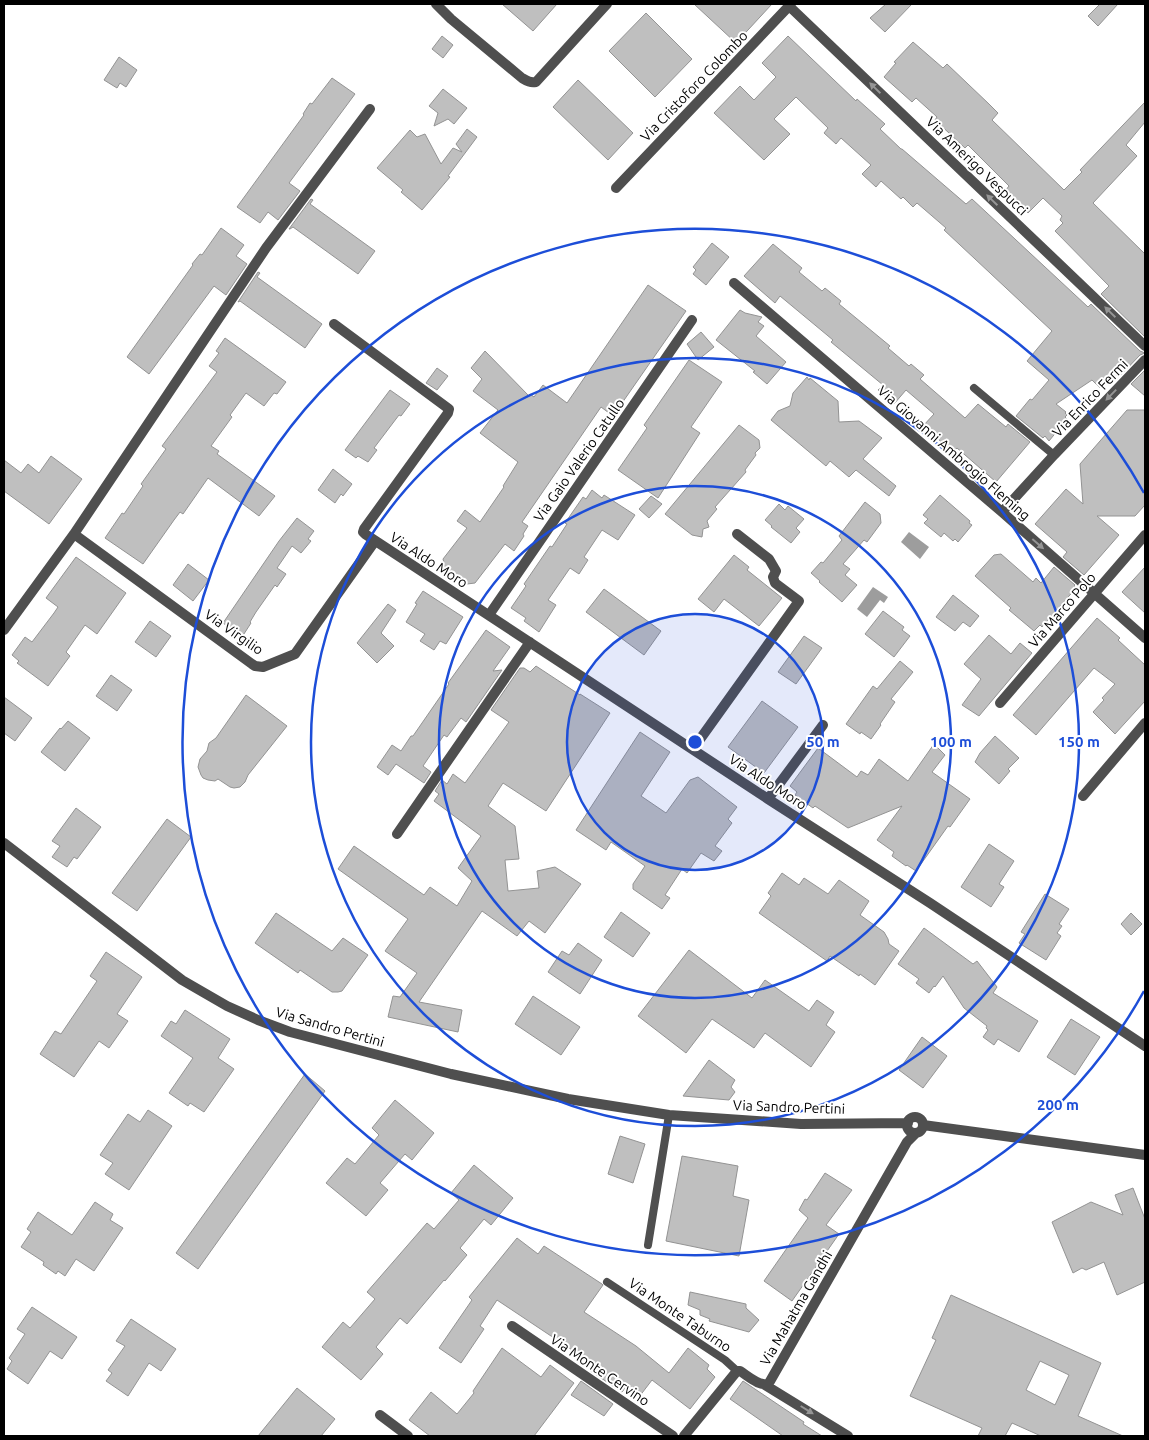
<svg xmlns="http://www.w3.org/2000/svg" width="1149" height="1440" font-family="Ubuntu,sans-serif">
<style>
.water{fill:#9d9d9d}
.building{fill:#bfbfbf;stroke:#939393;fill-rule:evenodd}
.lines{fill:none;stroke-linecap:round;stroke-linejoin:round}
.lane{stroke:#4f4f4f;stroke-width:8}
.street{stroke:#4f4f4f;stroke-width:10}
.oneway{fill:#959595}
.ring{fill:none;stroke:#1d4ed8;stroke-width:2.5}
.labels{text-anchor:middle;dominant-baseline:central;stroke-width:4;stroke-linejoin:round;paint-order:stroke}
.street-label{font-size:14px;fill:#000;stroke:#fff}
.centre{fill:#1d4ed8;stroke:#fff;stroke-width:2.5}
.ring-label{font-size:15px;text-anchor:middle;font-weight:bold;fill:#1d4ed8;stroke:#fff;stroke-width:4;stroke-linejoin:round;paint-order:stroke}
</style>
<rect width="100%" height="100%" fill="#fff"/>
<path class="water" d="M909 532 929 547 920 559 901 542Z
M873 587 888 597 884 603 880 600 867 617 857 609Z"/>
<path class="building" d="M502 4H557L533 31Z
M694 4H772L736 43Z
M886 4H912L885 32 870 18Z
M1100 4H1118L1098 26 1088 16Z
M646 13 692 59 655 97 609 51Z
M442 36 453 45 443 58 432 49Z
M788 36 856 101 857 99 885 124 880 129 901 149H902L966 204 972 199 1088 307 1091 304 1140 351 1145 353 1140 355 1120 376 1118 374 1115 377 1112 374 1100 388 1092 380 1056 404 1066 412 1065 413 1067 415 1065 417 1067 419 1049 441 1045 436 1043 438 1016 416 1030 399 1032 400 1049 380 1027 361 1052 331 944 230 946 228 917 203 913 207 903 197 901 199 881 181 876 187 862 174 871 165 841 138 836 144 824 133 828 128 796 97 774 119 790 134 764 160 714 113 740 86 754 100 776 77 762 63Z
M913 42 943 68 947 64 989 104 998 113 992 120 1064 190 1082 172 1080 170 1145 102V122L1126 145 1137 156 1093 203 1145 254V337L1101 294 1109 286 1055 231 1063 223 1060 220 1062 216 1043 198 1028 213 1005 191 1009 186 968 145 965 148 935 120 937 117 916 98 912 102 884 77 896 63 894 62Z
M119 57 137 70 126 87 120 83 117 88 104 80Z
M332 78 355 94 289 183 300 191 278 220 268 212 260 223 237 207 304 115 303 114 310 103 312 104Z
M578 80 633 133 608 160 553 107Z
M443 89 467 108 454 124 448 119 434 126 438 113 429 106Z
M467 129 477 137 448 176 450 177 422 210 401 192 403 190 377 168 410 130 417 137 425 134 441 164 453 148 462 152 456 144Z
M311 199 313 200 310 204 375 251 358 274 293 227 290 229H289Z
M221 228 244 245 236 256 247 264 226 295 214 286 149 374 127 357 193 265 192 264 200 254 202 255Z
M712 243 729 257 706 285 693 274 696 270 693 267Z
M773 244 802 268 799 272 822 291 825 288 841 301 839 304 890 346 888 348 909 366 911 364 924 375 920 379 965 418 978 404 1006 427 1008 424 1030 442 996 482 957 448 953 452 923 426 934 414 906 390 894 404 878 390 883 385 831 342 833 340 780 296 775 303 744 276Z
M258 272 260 273 257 277 322 324 305 348 240 301 238 302Z
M648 285 686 311 613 416 601 407 522 522 528 526 523 534 524 536 514 551 505 544 475 583 467 584 445 567 443 559 467 528 457 521 465 510 480 522 504 487 503 486 518 462 480 433 498 410 473 391 482 379 471 368 485 351 529 396 530 394 534 397 543 385 567 403Z
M740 310 745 313 762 317 758 322 764 326 756 336 786 362 767 384 753 372 755 371 716 340Z
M701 332 714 347 698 360 687 344Z
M225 338 286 382 277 394 274 393 264 406 246 393 230 415 232 417 211 446 219 451 217 454 275 496 259 516 208 478 183 514 180 512 174 520 143 564 105 538 122 513 124 514 143 486 141 484 166 449 162 446 217 372 209 366 219 353 216 351Z
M689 360 722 382 691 427 700 433 658 498 618 470 647 428 644 425Z
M437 368 448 376 437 390 426 383Z
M1145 370V396L1131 384Z
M807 377 809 380 810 378 838 401 839 422 859 421 882 438 863 459 896 486 889 496 856 470 849 477 830 461 826 466 771 420 778 411 790 406 793 393Z
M390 390 410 404 401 416 399 415 374 448 377 450 368 462 358 456 356 458 345 450Z
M1127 410H1145V505L1135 516H1097L1119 535 1084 575 1063 557 1067 552 1035 524 1066 489 1083 504 1080 464Z
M739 425 759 440 760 448 755 453 756 455 745 470 746 472 715 507 717 509 707 521 709 527 703 529 702 537 692 535 665 514Z
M51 456 82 479 49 524 4 491V460L21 473 28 464 39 473Z
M333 469 352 484 343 496 341 494 335 503 318 490Z
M592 490 602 498 604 495 635 515 618 540 602 530 584 557 588 560 579 574 570 568 548 600 556 605 539 632 524 621 526 618 511 608 526 586 524 584 550 546 552 547 567 524 565 523 583 497 586 499Z
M940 495 970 521 969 523 972 525 958 542 955 539 953 541 944 533 941 537 924 523 928 519 923 515Z
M651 496 662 504 649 518 639 509Z
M865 502 880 514 881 523 867 542 864 540 843 564 850 569 845 575 857 585 842 602 819 582 820 581 811 573 821 562 823 563 842 540 839 536Z
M779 504 785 510 788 506 804 519 796 528 800 532 791 543 771 527 772 526 765 520Z
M297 518 314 531 308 539 311 541 301 553 292 546 277 568 286 574 277 587 275 585 256 612 250 622 251 623 242 637 223 623 279 541Z
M1001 554 1033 582 1036 578 1041 583 1054 567 1075 585 1074 586 1076 588 1042 627 1040 625 1034 631 1009 610 1011 608 975 576 994 555Z
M734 555 749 567 747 570 782 598 759 626 724 599 714 612 698 599Z
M76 557 126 593 97 634 85 625 66 652 70 656 48 686 17 663 19 661 12 655 25 637 32 642 54 613 58 607 46 598Z
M188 564 209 580 193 601 173 585Z
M1145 567V613L1122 592Z
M604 589 661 631 644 655 586 612Z
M423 591 463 617 446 644 440 641 434 650 420 641 425 634 406 622 417 604 415 603Z
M953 595 979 616 970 627 963 622 955 631 936 617Z
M388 604 396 610 381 633 394 646 377 663 357 643Z
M883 611 904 627 902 630 910 636 894 657 865 634Z
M1097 618 1120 638 1118 640 1145 665V701L1115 734 1093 712 1104 700 1102 698 1115 684 1094 668 1036 735 1013 715Z
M150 621 171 636 156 657 135 642Z
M486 630 510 647 493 671 502 670 466 722 461 718 447 737 444 735 423 766 431 772 424 783 396 764 388 775 377 767 392 745 401 751 411 736H413L449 684 448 683Z
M989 635 1011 654 1020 643 1032 653 979 716 962 705 981 679 964 664Z
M804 636 822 648 796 684 778 672Z
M900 661 913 672 891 699 895 702 880 724 881 725 871 739 861 732 860 734 846 724 873 686 877 689Z
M536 666 580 695V694L610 713 546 811 503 783 488 806 515 826 519 859 505 860 508 891 539 888 537 871 555 867 581 884 545 933 529 921 517 936 482 911 419 1002 462 1010 458 1032 388 1017 393 996 400 997 417 973 385 951 408 919 338 869 354 846 424 895 430 887 457 906 472 881 458 868 481 836 434 801 439 794 435 791 442 780 447 784 453 774 465 783 509 722 491 710 520 668H524L530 672Z
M111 675 132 690 117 711 96 696Z
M246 695 287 726 248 775 245 782 240 787 234 788 230 787 218 779 215 781 208 780 203 778 201 775 198 767 200 759 207 751 209 743 216 738Z
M4 697 32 718 15 741 4 733Z
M762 701 798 727 764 773 728 747Z
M68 721 90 738 65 771 41 752 60 728 61 729Z
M640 732 670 752 641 796 666 813 690 780 698 777 737 807 728 819 732 823 715 846 722 851 714 861 701 853 687 873 682 869 665 895 670 898 662 909 633 889V884L645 866 611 842 606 850 576 830Z
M995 736 1019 758 1008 769 1010 771 999 784 975 762 980 753Z
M934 744 945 755 932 772 970 799 950 827 948 826 916 871 907 865 906 866 892 856 894 852 877 840 902 806 848 828 815 806 813 808 795 795 797 792 790 786 818 748 857 777 861 771 868 775 879 759 908 781Z
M76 808 101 827 77 859 74 857 67 867 52 857 60 846 52 841Z
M167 819 191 837 137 911 112 893Z
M989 844 1014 861 999 884 1004 887 991 907 961 887Z
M782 873 799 885 804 878 828 894 839 880 869 901 860 915 884 932 888 939 889 944 899 951 875 985 860 974 859 976 830 956 827 961 759 913 771 896 768 893Z
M1045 894 1069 909 1059 924 1062 926 1057 933 1061 936 1046 960 1019 943 1025 934 1021 932Z
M621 912 650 933 633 957 604 937Z
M276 913 332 951 343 938 368 955 342 991 338 992H332L300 970 298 973 255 943Z
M1131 913 1142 924 1131 935 1121 924Z
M924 928 973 964 977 961 997 987 993 993 1038 1021 1019 1052 998 1039 994 1045 983 1037 988 1030 986 1028 987 1026 964 1008 943 976 935 987 934 986 929 993 916 983 919 979 898 964Z
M578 943 602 960 580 994 548 972 562 951 569 955Z
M689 950 752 998 765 980 809 1011 817 1000 834 1012 826 1025 835 1032 811 1067 765 1033 754 1048 712 1019 686 1053 638 1016Z
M106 952 142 977 117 1014 128 1021 109 1048 99 1041 74 1077 40 1054 55 1031 61 1034 97 981 90 976Z
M533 996 580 1027 561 1055 515 1024Z
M185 1010 230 1039 218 1058 234 1069 204 1112 190 1103 188 1106 169 1093 193 1058 161 1036 171 1021 176 1024Z
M1071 1019 1100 1037 1075 1075 1047 1057Z
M922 1037 947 1056 923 1088 899 1070Z
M709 1060 735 1080 731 1087 735 1092 729 1100 683 1096Z
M305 1074 325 1091 198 1269 176 1253Z
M395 1100 434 1133 412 1160 405 1154 380 1183 388 1190 366 1216 326 1183 347 1158 355 1164 379 1135 372 1128Z
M148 1110 172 1126 129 1190 105 1174 113 1163 100 1155 128 1114 140 1122Z
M620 1136 645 1144 633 1183 608 1174Z
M682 1156 738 1166 733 1196 749 1200 739 1256 666 1241Z
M474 1165 513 1198 491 1225 484 1219 460 1248 467 1255 445 1281 444 1280 407 1324 400 1318 376 1347 383 1354 361 1380 322 1347 343 1322 350 1328 375 1299 367 1292 427 1223 434 1229 459 1200 451 1193Z
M825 1173 852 1190 826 1225 839 1234 792 1301 764 1281 808 1218 799 1210 805 1199 807 1200Z
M1133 1188 1145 1219V1282L1117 1295 1104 1262 1086 1270 1082 1268 1073 1273 1052 1222 1091 1202 1123 1215 1115 1195Z
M95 1202 113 1214 110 1220 123 1228 94 1271 76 1259 65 1276 58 1271 56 1274 43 1265 44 1262 21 1247 31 1232 27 1229 38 1212 72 1235Z
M517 1238 538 1254 544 1246 602 1284 603 1285 584 1312 636 1346 669 1373 688 1348 709 1365 707 1369 715 1377 690 1409 652 1380 639 1397 626 1387 622 1392 589 1370 593 1364 497 1300 480 1326 484 1329 461 1363 439 1348 472 1300 469 1297Z
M690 1292 746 1304V1308L759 1320 749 1332 709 1321 710 1319 700 1315V1310L688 1305Z
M951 1295 1101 1363 1078 1416 1123 1436H1041L1012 1423 1005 1436H978L982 1428 910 1396 936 1340 932 1338ZM1040 1361 1069 1375 1055 1405 1026 1390Z
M32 1307 77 1337 62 1359 50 1351 28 1384 7 1369 12 1361 9 1358 25 1334 17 1329Z
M131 1319 176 1349 161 1371 149 1363 128 1396 106 1381 112 1373 108 1370 125 1346 116 1341Z
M502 1348 541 1377 550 1365 574 1383 534 1436H430L409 1420 431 1392 457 1414 474 1393 473 1391Z
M581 1381 613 1404 604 1416 571 1395Z
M743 1381 804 1422 803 1424 822 1436H783L730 1399Z
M297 1388 335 1419 321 1436H258Z"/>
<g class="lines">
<path class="lane" d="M974 388 1054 455
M648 1245 669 1115
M607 1282 725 1360 737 1371"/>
<path class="street" d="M436 4 451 19 522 78C527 81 530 83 536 82L607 4
M789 6 1145 346
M616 188 791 4
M734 283 1002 512 1145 638
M334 324 449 409 448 413 364 529 363 532 365 534 768 799 930 903 1145 1046
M1002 512 1054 455 1145 360
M74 534 252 664 255 666 263 667 295 654 375 541
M489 615 692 320
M4 630 74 534 266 248 370 109
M1000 703 1145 535
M693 749 799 601 775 583 773 577 776 571 769 559 737 534
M1083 796 1145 723
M768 799 823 725
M397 834 530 642
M4 843 182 980 227 1006 258 1020 290 1032 451 1074 568 1099 669 1115 801 1124 908 1123
M907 1125a8 8 0 1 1 16 0a8 8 0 1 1-16 0Z
M923 1125 1145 1155
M512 1326 673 1436
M765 1385 848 1436
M380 1415 408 1436
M684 1436 737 1371H740C748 1376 761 1388 769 1383L907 1142 916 1133"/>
</g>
<defs><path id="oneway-solid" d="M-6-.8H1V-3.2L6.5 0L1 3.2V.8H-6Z" transform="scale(1.25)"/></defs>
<g class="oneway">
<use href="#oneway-solid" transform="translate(875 88) rotate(-136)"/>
<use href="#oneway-solid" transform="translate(992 200) rotate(-136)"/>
<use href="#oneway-solid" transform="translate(1110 312) rotate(-136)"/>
<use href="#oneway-solid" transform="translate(1111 395) rotate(134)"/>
<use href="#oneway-solid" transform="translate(1038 544) rotate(41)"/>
<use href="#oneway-solid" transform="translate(807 1410) rotate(32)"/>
</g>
<circle cx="695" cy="742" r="128" fill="#1d4ed8" fill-opacity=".12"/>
<g class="ring">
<circle cx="695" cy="742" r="128"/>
<circle cx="695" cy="742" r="256"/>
<circle cx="695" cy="742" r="384"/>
<path d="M1144 991A513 513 0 1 1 1144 493"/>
</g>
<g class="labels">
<g class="street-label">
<text transform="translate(694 86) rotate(-46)">Via Cristoforo Colombo</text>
<text transform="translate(977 166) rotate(44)">Via Amerigo Vespucci</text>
<text transform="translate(1090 398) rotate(-46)">Via Enrico Fermi</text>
<text transform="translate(954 453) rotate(41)">Via Giovanni Ambrogio Fleming</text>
<text transform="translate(579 460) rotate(-55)">Via Gaio Valerio Catullo</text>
<text transform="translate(429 560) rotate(33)">Via Aldo Moro</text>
<text transform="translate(1062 610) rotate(-49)">Via Marco Polo</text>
<text transform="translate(234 632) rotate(35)">Via Virgilio</text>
<text transform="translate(768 782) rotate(33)">Via Aldo Moro</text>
<text transform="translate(330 1027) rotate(16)">Via Sandro Pertini</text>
<text transform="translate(789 1107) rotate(2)">Via Sandro Pertini</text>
<text transform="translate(796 1308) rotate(-60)">Via Mahatma Gandhi</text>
<text transform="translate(680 1315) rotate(34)">Via Monte Taburno</text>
<text transform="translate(600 1370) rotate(34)">Via Monte Cervino</text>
</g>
</g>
<circle cx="695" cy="742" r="8" class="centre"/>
<g class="ring-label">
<text x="823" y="747">50 m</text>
<text x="951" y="747">100 m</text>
<text x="1079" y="747">150 m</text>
<text x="1058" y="1110">200 m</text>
</g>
<rect width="1149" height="1440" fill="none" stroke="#000000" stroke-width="10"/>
</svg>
